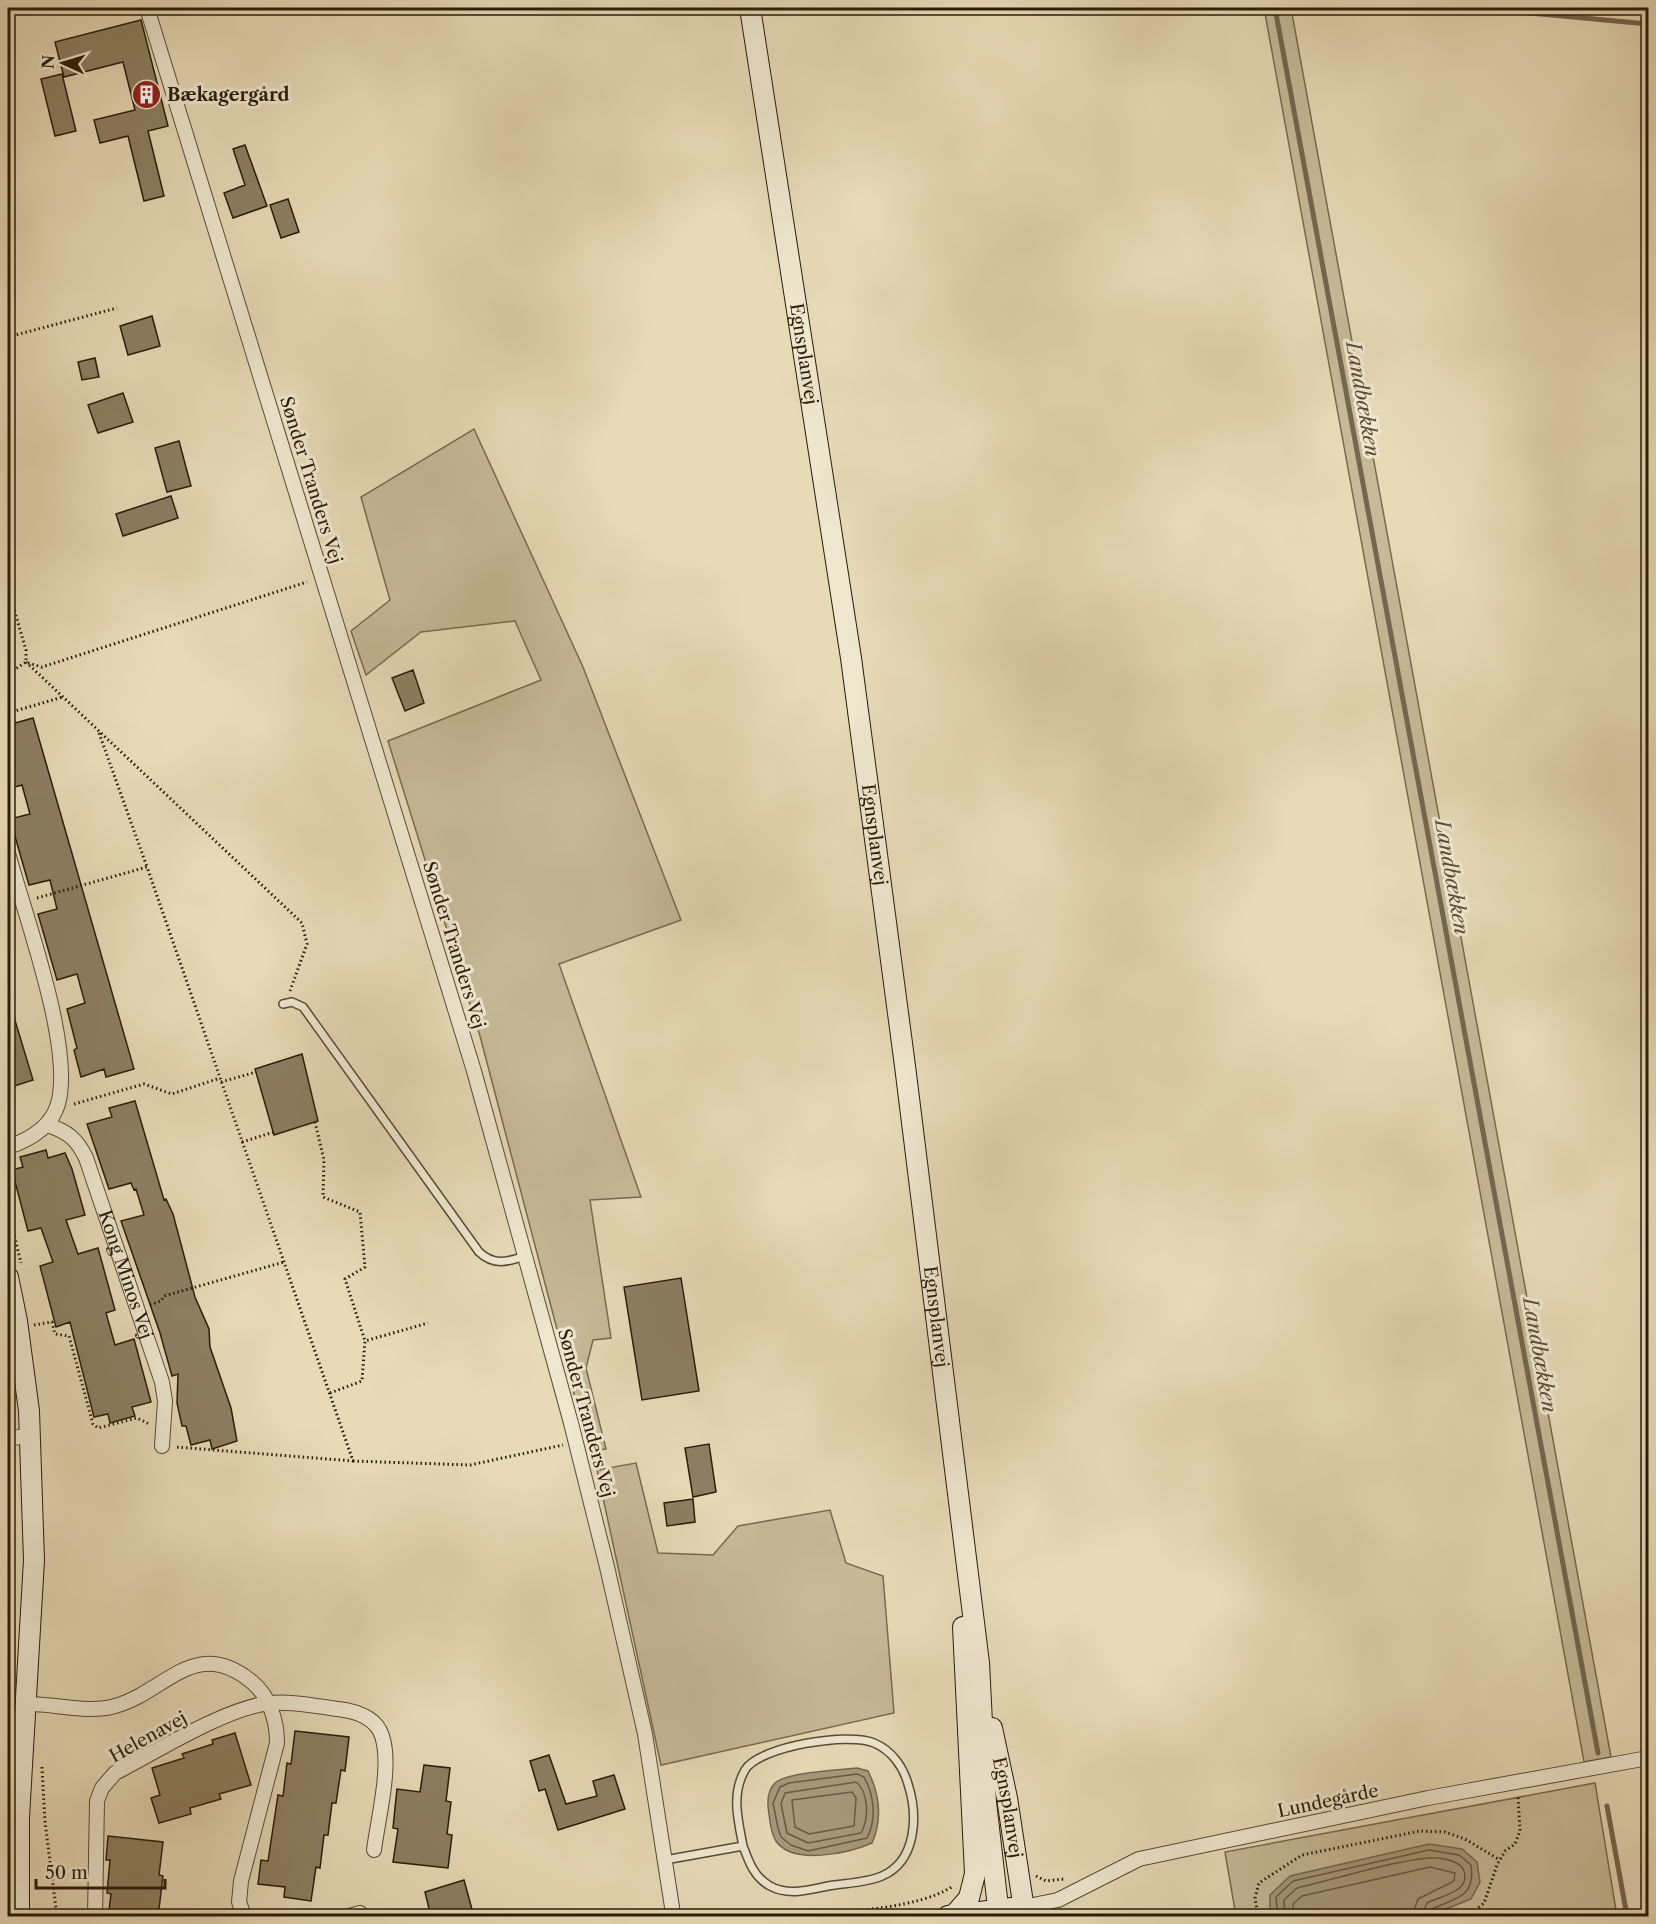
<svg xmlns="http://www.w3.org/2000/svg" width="1656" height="1924" font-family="'Libre Caslon Text',serif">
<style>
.green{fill:#c6ba99;stroke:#786b50;stroke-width:1.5}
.water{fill:#a6997c;stroke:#74674e;stroke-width:1.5}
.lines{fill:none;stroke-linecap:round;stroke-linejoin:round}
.shore{stroke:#685a42;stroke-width:1.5}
.stream{stroke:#74674e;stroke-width:5}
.building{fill:#8c7f63;stroke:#2a1c08;stroke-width:1.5}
.lane-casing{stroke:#594c34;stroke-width:10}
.street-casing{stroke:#594c34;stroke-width:16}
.secondary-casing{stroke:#2a1c08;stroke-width:22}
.path{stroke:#2a1c08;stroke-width:3;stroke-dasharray:1.5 3;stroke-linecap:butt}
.lane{stroke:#efe7d0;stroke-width:7}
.street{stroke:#efe7d0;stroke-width:14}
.secondary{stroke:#efe7d0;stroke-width:20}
.labels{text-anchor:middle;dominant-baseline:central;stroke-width:6;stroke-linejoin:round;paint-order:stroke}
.poi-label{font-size:18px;font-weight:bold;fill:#2a1c08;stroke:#efe7d0;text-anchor:start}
.street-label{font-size:18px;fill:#2a1c08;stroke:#efe7d0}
.water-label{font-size:20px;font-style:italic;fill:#5c4e36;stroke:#efe7d0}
</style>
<rect width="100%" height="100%" fill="#e6dab7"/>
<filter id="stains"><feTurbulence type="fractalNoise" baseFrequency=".00333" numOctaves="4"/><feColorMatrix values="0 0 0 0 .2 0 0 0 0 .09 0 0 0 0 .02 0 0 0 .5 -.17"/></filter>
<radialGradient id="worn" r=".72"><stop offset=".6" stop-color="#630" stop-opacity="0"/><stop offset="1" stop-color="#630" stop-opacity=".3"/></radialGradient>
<path class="green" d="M1264 8H1291L1611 1757 1584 1762Z
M474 429 583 667 681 920 559 964 641 1197 590 1200 611 1338 593 1340 586 1368 606 1449 589 1451 480 1036 388 741 541 680 515 621 421 632 366 675 351 631 390 600 361 497Z
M636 1463 658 1553 713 1555 738 1526 830 1510 846 1563 883 1576 894 1713 661 1765 597 1470Z
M1595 1783 1617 1916H1428L1470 1899 1270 1912 1273 1916H1236L1225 1852Z"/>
<path class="water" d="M857 1768 868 1771C880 1795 883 1818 872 1843 849 1853 793 1866 776 1841 771 1834 770 1822 769 1814 767 1803 767 1791 775 1783 787 1772 839 1770 857 1768Z
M1429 1844 1462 1849 1477 1862 1480 1882 1471 1899 1428 1916H1273L1270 1912V1895L1290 1876Z"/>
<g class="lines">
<path class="shore" d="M857 1774 864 1777C874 1795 877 1819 867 1838L808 1851 791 1845 781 1837 778 1828 773 1803 780 1787 789 1783Z
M856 1782C869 1792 869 1819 861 1833L808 1843 787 1833 781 1804 785 1793Z
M852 1792 856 1798 854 1826 809 1834 795 1827 792 1800Z
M1278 1916 1276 1897 1293 1881 1429 1850 1459 1855 1471 1865C1476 1897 1456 1898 1432 1909L1428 1916
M1285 1916 1284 1900 1297 1888C1340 1878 1384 1863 1428 1858 1438 1857 1461 1860 1464 1871 1471 1892 1440 1896 1427 1903L1421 1916
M1294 1916 1293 1904 1302 1896 1430 1867 1455 1873 1454 1881 1418 1899 1412 1916"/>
<path class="stream" d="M1275 8 1598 1753
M1477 8 1648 24
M1607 1806 1627 1916"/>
</g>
<path class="building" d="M141 20 168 126 148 131 164 196 144 201 128 136 100 143 94 120 135 110 123 62 64 77 55 42Z
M62 74 76 131 55 136 41 79Z
M245 145 267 206 233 218 224 193 245 185 233 149Z
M288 199 299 232 281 238 270 205Z
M152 316 160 346 128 355 120 326Z
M95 358 99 377 82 380 78 362Z
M123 393 133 422 98 433 88 405Z
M179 441 191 486 167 492 155 448Z
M171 496 178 518 123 536 116 514Z
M413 670 424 703 405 711 392 678Z
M33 718 134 1069 106 1077 104 1069 81 1077 74 1050 77 1048 67 1009 85 1003 77 974 57 980 38 914 57 909 50 880 29 885 10 819 30 814 22 785 8 789V725Z
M8 1007H11L33 1080 8 1088Z
M302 1054 318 1121 274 1135 255 1069Z
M135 1101 164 1200 166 1199 173 1214 195 1297 209 1329 210 1347 231 1408 237 1441 212 1449 210 1440 191 1445 186 1426H182L177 1403 178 1374 172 1376 160 1333 121 1221 144 1215 136 1189 134 1190 131 1183 109 1189 87 1124 112 1117 109 1108Z
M46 1150 48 1158 65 1153 72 1169 85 1215 66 1220 78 1254 98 1248 115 1310 106 1313 115 1345 134 1339 151 1402 132 1407 135 1416 110 1423 108 1414 94 1417 70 1322 56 1327 40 1266 53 1262 41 1228 28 1231 12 1170 23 1167 20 1157Z
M681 1278 699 1391 642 1400 624 1287Z
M709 1444 716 1492 693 1497 685 1448Z
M693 1499 695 1522 667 1526 664 1503Z
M295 1731 349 1737 345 1771 341 1770 336 1803H332L328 1835H324L320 1868 316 1867 311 1901 284 1897 285 1887 258 1884 261 1860 268 1861 278 1795 283 1796 287 1763 291 1764Z
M235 1733 251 1785 219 1794 221 1799 190 1808 191 1814 159 1823 151 1798 160 1795 152 1768 184 1758 182 1754 213 1744 212 1740Z
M549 1755 566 1804 597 1796 593 1781 614 1775 625 1809 558 1830 545 1789 539 1791 530 1761Z
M424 1765 450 1768 446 1801 451 1802 447 1834 452 1835 448 1868 393 1862 398 1829 393 1828 397 1789 420 1792Z
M108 1836 163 1842 159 1875 163 1876 158 1917H136L137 1913 109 1910 111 1894 107 1893 110 1860H106Z
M464 1880 473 1913 461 1917H431L425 1892Z"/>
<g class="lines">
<defs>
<path id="lane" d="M283 1004 292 1002 303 1007 479 1252C494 1266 507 1262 525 1256
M665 1860 743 1846C749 1862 754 1877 770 1886 788 1896 809 1890 828 1886 845 1883 866 1883 882 1876 917 1861 918 1815 908 1784 903 1766 891 1750 874 1743 850 1732 759 1746 745 1770 731 1794 738 1820 743 1846"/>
<g id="street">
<path d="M147 8 474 1071 571 1423 607 1567 645 1734 672 1907"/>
<path d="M8 853C24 913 74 1047 58 1104 51 1128 29 1140 8 1147"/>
<path id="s1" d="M47 1125C67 1131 77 1139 86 1158L162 1382 165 1401 162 1446"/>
<path d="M8 1439 30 1435"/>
<path d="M24 1704C54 1703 87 1714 115 1706 166 1692 195 1635 252 1682 270 1697 277 1721 277 1743L241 1881 239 1902 244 1916"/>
<path d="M1023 1907 1058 1900 1139 1859 1428 1798 1648 1758"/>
<path d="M95 1916 97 1801 102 1788 115 1773C156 1752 225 1708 270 1703 292 1701 316 1706 338 1709 355 1711 376 1717 382 1736 392 1766 378 1818 374 1850"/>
<path d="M349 1916 360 1913"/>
</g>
<g id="secondary">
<path id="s2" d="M750 8 851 658 905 1066 979 1663 986 1802 999 1916"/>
<path d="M8 1277 17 1321 29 1411 34 1560 19 1817V1916"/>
<path id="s3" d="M992 1728 1007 1798 1025 1916"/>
<path d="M954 1915 969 1898 975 1874 963 1627"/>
<path d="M948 1916 1012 1908"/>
</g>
</defs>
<use href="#lane" class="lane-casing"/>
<use href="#street" class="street-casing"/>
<use href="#secondary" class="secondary-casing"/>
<path class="path" d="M8 337 117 308
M8 589 26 650V662L8 674
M26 662 302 923 307 944 290 991
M28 663 42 667 307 582
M8 713 63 697
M99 733 147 867
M37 898 147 867 353 1461 176 1447
M221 1082 256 1072
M74 1104 144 1084 172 1094 220 1078
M315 1122 324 1160 323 1197 360 1212 365 1267 345 1279 365 1341
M242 1142 274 1132
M8 1210 21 1263
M150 1305 161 1301 164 1296 284 1262
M34 1325 52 1322 55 1334 69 1336 93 1424 98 1428 137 1418 149 1424
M330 1393 362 1381 365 1341 428 1323
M353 1461 470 1465 563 1445
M42 1767 45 1822 57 1916
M1036 1876 1046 1881 1064 1879
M805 1916C846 1911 919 1909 953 1886
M1258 1916 1255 1898 1259 1883 1302 1855 1420 1831 1445 1832 1465 1839 1500 1860
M1468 1916 1484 1903 1497 1865 1505 1851 1515 1844 1520 1831 1518 1796"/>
<use href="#lane" class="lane"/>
<use href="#street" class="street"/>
<use href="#secondary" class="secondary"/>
</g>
<defs>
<symbol id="building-disc" viewBox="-11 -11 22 22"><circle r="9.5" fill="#8f2418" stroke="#efe7d0"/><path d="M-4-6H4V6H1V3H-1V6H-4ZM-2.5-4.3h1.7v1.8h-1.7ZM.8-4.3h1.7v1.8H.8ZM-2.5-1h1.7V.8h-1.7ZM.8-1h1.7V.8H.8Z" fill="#fff"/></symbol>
</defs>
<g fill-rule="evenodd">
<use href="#building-disc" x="130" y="78" width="33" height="33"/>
</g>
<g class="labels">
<g class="poi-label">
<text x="167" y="95">Bækagergård</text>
</g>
<g class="street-label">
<text stroke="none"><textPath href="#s2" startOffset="350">Egnsplanvej</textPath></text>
<text transform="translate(311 480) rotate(73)">Sønder Tranders Vej</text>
<text stroke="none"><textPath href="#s2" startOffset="836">Egnsplanvej</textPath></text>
<text transform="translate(454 945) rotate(73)">Sønder Tranders Vej</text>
<text stroke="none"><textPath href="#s1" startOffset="176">Kong Minos Vej</textPath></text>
<text stroke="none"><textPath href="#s2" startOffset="1322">Egnsplanvej</textPath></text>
<text transform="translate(586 1413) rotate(75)">Sønder Tranders Vej</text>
<text transform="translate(148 1737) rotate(-29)">Helenavej</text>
<text transform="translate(1328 1801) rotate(-12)">Lundegårde</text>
<text stroke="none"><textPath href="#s3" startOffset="81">Egnsplanvej</textPath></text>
</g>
<g class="water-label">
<text transform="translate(1363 399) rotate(80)">Landbækken</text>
<text transform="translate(1452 877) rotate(80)">Landbækken</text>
<text transform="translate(1540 1355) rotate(80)">Landbækken</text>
</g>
</g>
<rect width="1656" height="1924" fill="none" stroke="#e6dab7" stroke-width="30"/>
<rect x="9" y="9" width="1638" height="1906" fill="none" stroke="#2a1c08" stroke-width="3"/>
<rect x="15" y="15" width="1626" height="1894" fill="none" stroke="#2a1c08" stroke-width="1.5"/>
<g transform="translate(63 63) rotate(274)" stroke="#efe7d0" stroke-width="4.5" paint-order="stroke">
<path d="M0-4.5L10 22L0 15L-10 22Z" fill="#2a1c08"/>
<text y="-9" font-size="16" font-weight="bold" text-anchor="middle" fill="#2a1c08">N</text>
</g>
<path d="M36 1879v9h129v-9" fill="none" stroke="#2a1c08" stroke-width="3"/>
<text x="45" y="1879" font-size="18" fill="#2a1c08" stroke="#efe7d0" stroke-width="4.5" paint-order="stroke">50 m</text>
<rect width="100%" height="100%" filter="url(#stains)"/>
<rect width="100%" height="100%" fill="url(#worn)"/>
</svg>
